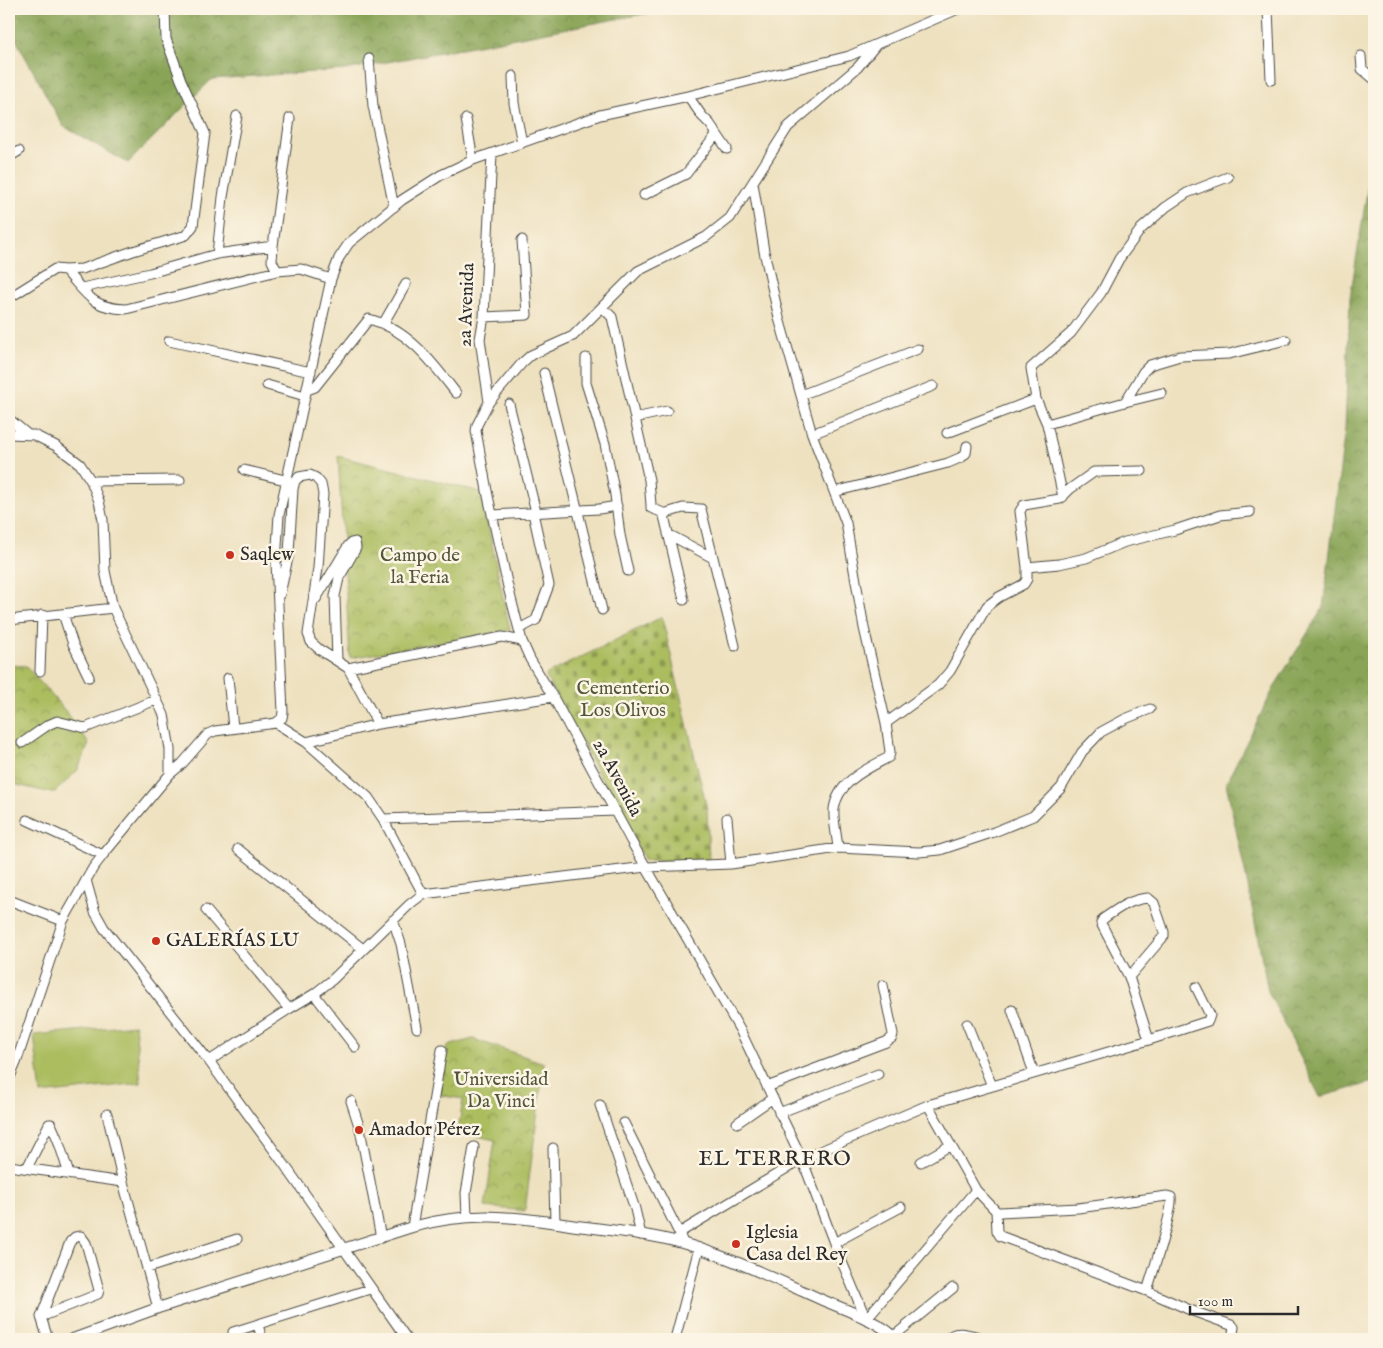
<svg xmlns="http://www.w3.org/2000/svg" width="1383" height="1348" font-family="'IM FELL English',serif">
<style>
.forest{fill:url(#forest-crowns);stroke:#5a6840}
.cemetery{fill:url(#cemetery-stones);stroke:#6c7446}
.park{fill:url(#park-crowns);stroke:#6c7446}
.pitch{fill:#acbd60;stroke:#6c7446}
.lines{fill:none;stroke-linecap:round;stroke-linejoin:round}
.minor-casing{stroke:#484641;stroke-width:11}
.tertiary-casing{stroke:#484641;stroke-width:12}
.minor{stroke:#fff;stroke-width:9}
.tertiary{stroke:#fff;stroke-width:10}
.poi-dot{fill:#c8321e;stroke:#fcf5e5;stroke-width:2}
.labels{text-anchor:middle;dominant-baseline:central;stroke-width:5;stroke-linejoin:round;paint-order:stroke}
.street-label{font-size:19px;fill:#2b2b2b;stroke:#fcf5e5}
.poi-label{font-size:19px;fill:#2b2b2b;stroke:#fcf5e5;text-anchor:start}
.park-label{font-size:19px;fill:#52573b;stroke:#fcf5e5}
.quarter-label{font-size:21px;letter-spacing:1px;fill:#2b2b2b;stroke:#fcf5e5}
</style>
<defs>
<pattern id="forest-crowns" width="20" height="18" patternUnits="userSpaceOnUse" patternTransform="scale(1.25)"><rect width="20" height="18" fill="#89a456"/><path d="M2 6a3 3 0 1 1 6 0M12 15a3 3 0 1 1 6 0" fill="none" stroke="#708647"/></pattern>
<pattern id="cemetery-stones" width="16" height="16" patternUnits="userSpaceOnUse" patternTransform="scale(1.25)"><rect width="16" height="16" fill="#acbd60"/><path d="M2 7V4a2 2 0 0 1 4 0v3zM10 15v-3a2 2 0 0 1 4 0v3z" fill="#8c9a4f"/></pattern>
<pattern id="park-crowns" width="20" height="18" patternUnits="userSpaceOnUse" patternTransform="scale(1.25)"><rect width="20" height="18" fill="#acbd60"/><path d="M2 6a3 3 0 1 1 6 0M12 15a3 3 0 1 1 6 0" fill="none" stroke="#8c9a4f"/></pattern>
</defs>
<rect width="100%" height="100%" fill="#fcf5e5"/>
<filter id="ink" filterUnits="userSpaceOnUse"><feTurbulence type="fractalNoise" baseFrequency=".02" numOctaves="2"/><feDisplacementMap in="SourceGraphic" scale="10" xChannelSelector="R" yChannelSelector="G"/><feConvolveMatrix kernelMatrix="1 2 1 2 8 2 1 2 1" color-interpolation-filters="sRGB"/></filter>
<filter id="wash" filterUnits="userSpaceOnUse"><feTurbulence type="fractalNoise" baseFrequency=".0096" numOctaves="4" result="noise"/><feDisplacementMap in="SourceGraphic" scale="20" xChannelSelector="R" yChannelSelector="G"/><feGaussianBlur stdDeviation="1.12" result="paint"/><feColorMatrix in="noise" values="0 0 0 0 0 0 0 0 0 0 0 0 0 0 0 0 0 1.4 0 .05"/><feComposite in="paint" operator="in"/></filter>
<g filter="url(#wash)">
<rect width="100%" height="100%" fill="#eee1c0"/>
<path class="forest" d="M9 9H670L345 70 212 79 128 163 63 126 9 27Z
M1374 148V1082L1320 1097 1268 991 1248 886 1226 783 1276 684 1323 608 1345 428 1350 298Z"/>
<path class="cemetery" d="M662 617 707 809 709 861 645 860 546 677 547 674Z"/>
<path class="park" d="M338 456 481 492 510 630 350 658Z
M9 665 26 666 69 715 89 744 77 771 55 792H47L9 783Z
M473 1039 544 1063 525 1211 485 1207 495 1140 458 1132 463 1099 438 1095 447 1046Z"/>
<path class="pitch" d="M135 1025 141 1083 41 1094 34 1035Z"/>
</g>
<g filter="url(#ink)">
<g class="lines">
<defs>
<path id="minor" d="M1268 9 1271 80
M876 45 858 67 788 127 730 218 706 237 638 271 573 336 531 355 522 363 489 402 477 425 476 431 488 496 508 587 522 641 530 659 553 697 631 841 740 1030 802 1159 834 1243 866 1319 976 1190
M1361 56 1362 69 1374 79
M369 59 373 106 394 207
M513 76 514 103 522 143
M688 96 702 116 710 124 727 149
M466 119 473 160
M9 157 19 151
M753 183 764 251 779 318 812 434 846 523 864 628 886 723 890 752 889 757C867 769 838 781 834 809 833 821 837 836 838 848
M644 195 686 174 716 135
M217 254 223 197 237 116
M65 270 82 269 133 251 180 237 186 235 193 226 205 133 181 80 166 39 165 9
M277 271 272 261 273 246 290 118
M82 288 150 273 217 254 273 246
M9 298 55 269 65 270C87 294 91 308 126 309L277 271 301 269 331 279
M602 307 612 317 649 480 651 505V508L661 512 664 516 684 600
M484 317 527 315 522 240
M383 324 406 284
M169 341 311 372
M586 358V383L605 444 615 495 620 535 628 571
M544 373 602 610
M267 385 305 396
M307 390 315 387 369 319C408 329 433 363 456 393
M801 395 918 349
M489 402 480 339 484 317 492 154
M1125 402 1162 393
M509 404 536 512
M635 418 667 411
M9 419 27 434
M1047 424 1125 402 1143 372 1150 365 1180 356 1229 354 1286 340
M947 433 1036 399
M9 434 34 435 56 446 80 464 91 481 99 501 103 520 105 571 113 608 164 715 170 749V774
M812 434 933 386
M244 470 285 480
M91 481 180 480
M834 492 948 463 962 457 966 453 967 446
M1063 497 1047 424 1036 399 1031 368 1071 333 1101 293 1119 259 1141 229 1166 207 1187 193 1228 177
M663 514 683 508 701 509 735 646
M492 515 599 509 617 506
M668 534 713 558
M1027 567 1059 564 1086 558 1125 542 1175 530 1220 515 1250 512
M280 594 289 553 293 489 295 481 299 477 310 475 316 478 321 484 323 494 318 568 308 634 311 642 320 650 348 668 378 724
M316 599 348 546 351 543 355 542 356 548 339 578 335 596 337 660
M63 614 73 644 89 677
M9 620 113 608
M519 629 536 620 549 585 533 513
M348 668 502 637 522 641
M40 671 42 615
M228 678 233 728
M276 723 306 742 368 797 383 819 423 894
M886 723 938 685 950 671 987 606 999 597 1024 584 1027 579V567L1020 511 1024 505 1060 499 1070 489 1094 472 1142 471
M306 742 378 724 553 697
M22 743 48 725 57 721 85 728 156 700
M727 818 731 864
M383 819 616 811
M27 820 103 855
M238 849 363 949
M86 880 95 912 104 928 209 1061 284 1164 407 1339
M9 900 63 921
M206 910 289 1009
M393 920 401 944 417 1028
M1129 977 1104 929 1101 923 1103 919C1117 909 1131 899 1148 898L1154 903 1164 932V936L1129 977 1149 1040
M314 994 355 1047
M1012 1010 1034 1073
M967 1024 992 1086
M209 1061 289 1009 314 994 332 980 410 904 423 894 646 867 731 864 838 848 919 852 940 850 994 832 1033 816 1061 788 1082 752 1101 732 1125 719 1150 709
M9 1079 16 1063 63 921 93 868 103 855 170 774 182 764 208 734 215 731 276 723 282 718 283 712 276 562 279 515 331 279 339 258 349 243 402 200 441 175 473 160 600 115 688 96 849 56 958 9
M767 1087 886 1042 892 1038 893 1034 883 985
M351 1101 360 1129 381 1238
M600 1105 635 1209 641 1235
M928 1105 976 1190 996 1211 1000 1212 1078 1208 1167 1196 1171 1197C1174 1208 1152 1275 1147 1291
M779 1113 878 1074
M107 1114 123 1182 158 1308
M624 1123 679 1233
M737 1123 773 1098
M553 1148 555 1222
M921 1162 951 1145
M9 1166 123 1182
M27 1168 49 1124H51L58 1140 69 1174
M996 1211 997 1231 1000 1236 1147 1291 1190 1310 1231 1325 1234 1327 1232 1339
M467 1216 466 1193 474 1147
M412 1227 442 1050
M683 1243 679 1233 802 1159 928 1105 1149 1040 1208 1021 1210 1015 1196 987
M834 1243 901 1207
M148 1268 237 1239
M41 1317 98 1294 99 1290 86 1243 81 1236 75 1237 70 1242 41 1317 48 1339
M258 1325 262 1339
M233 1332 370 1289
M894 1336 953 1288
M675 1339 699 1248
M948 1339C955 1327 975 1337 987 1339"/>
<path id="tertiary" d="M73 1339 158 1308 412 1227C470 1211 511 1216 570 1225 607 1230 646 1233 682 1243 730 1257 775 1279 820 1299 840 1308 883 1322 896 1339"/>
</defs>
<use href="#minor" class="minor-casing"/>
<use href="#tertiary" class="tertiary-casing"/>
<use href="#minor" class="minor"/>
<use href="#tertiary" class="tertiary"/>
</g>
</g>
<g class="poi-dot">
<circle cx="230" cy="555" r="5"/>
<circle cx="156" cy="941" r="5"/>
<circle cx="359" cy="1130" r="5"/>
<circle cx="736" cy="1244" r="5"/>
</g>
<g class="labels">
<g class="street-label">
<text transform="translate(467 305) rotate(-88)">2a Avenida</text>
<text transform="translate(617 778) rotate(62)">2a Avenida</text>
</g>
<g class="poi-label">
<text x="240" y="555">Saqlew</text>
<text x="166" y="941">GALERÍAS LU</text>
<text x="369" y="1130">Amador Pérez</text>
<text x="746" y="1233">Iglesia<tspan x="746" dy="22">Casa del Rey</tspan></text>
</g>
<g class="park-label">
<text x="420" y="556">Campo de<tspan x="420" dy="22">la Feria</tspan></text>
<text x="623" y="689">Cementerio<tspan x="623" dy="22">Los Olivos</tspan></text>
<text x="501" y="1080">Universidad<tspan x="501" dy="22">Da Vinci</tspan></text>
</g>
<g class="quarter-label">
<text x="775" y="1159">EL TERRERO</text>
</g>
</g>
<rect width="1383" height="1348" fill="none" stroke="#fcf5e5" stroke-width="30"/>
<path d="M1190 1306v8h108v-8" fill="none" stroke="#2b2b2b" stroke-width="2.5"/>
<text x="1198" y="1306" font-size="15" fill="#2b2b2b" stroke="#fcf5e5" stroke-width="4" paint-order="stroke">100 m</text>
</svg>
